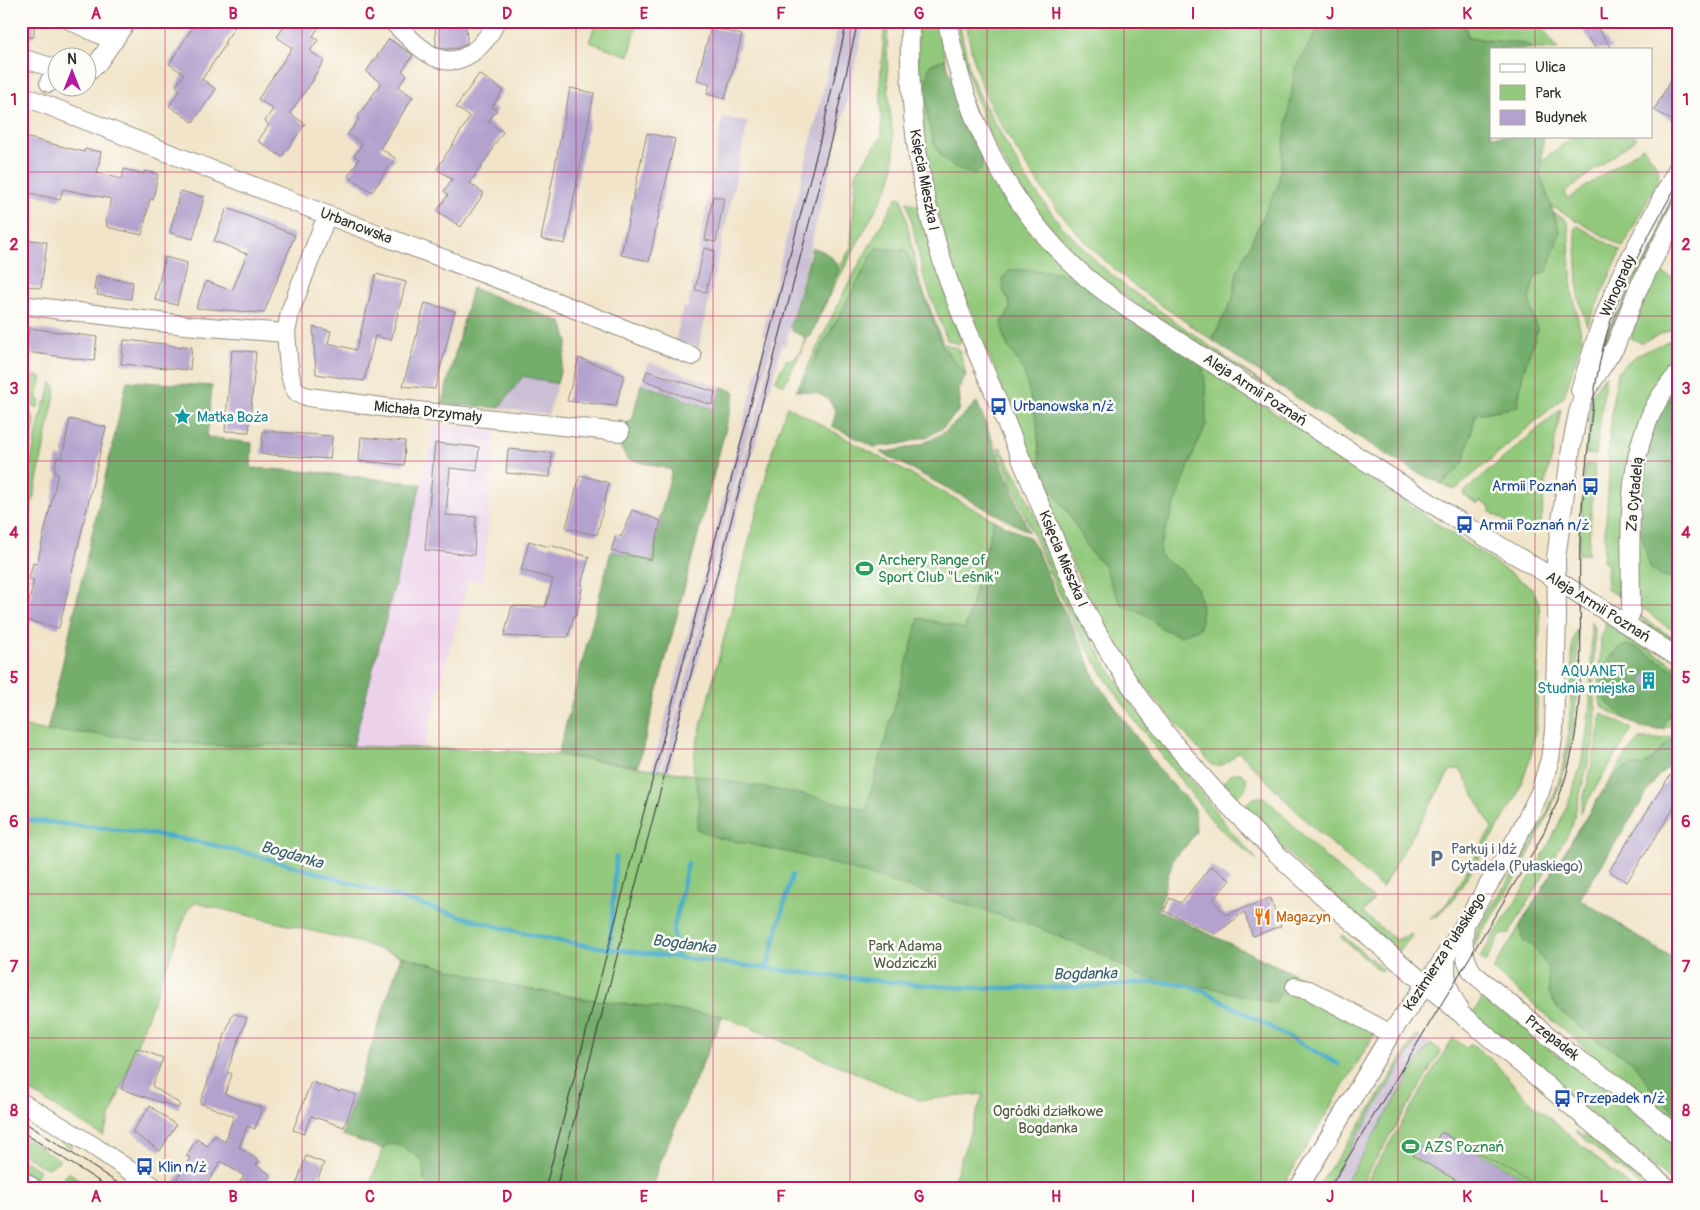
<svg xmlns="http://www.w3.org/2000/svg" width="1700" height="1210" font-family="Pangolin,sans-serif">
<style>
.built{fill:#ecd1eb}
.industrial{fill:#cbbfd5}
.green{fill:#92c97c;stroke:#5e7a54}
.forest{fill:#75ad6c;stroke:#506c4c}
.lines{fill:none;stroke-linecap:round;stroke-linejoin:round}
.stream{stroke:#49adc9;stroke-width:4.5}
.building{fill:#b3a2ce}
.minor-casing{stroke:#8e887a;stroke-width:20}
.minor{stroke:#fff;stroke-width:18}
.tram{stroke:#2b2b2b;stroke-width:1}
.grid{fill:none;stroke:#c2185b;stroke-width:1;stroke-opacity:0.55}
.labels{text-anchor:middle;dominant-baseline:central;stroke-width:5;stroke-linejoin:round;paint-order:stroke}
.street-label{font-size:15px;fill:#2b2b2b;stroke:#fdfcf7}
.transit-label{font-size:15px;fill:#164399;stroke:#fdfcf7;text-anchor:start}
.culture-label{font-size:15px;fill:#0d838f;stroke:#fdfcf7;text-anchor:start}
.leisure-label{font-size:15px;fill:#27864d;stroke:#fdfcf7;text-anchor:start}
.service-label{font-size:15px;fill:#4e5e75;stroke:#fdfcf7;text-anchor:start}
.food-label{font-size:15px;fill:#c56008;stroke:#fdfcf7;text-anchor:start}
.park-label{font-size:15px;fill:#4a5a43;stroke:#fdfcf7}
.water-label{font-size:16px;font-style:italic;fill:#375f6a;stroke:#fdfcf7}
.neatline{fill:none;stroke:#c2185b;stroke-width:2}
.grid-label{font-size:16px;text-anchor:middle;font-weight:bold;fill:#c2185b}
</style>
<rect width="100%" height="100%" fill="#fdfcf7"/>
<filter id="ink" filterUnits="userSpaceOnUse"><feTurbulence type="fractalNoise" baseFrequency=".02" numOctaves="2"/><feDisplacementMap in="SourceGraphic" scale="10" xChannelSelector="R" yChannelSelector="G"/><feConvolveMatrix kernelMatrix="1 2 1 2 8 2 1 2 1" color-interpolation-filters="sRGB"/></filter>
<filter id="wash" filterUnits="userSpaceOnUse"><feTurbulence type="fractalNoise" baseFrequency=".0096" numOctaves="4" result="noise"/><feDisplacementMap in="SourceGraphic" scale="20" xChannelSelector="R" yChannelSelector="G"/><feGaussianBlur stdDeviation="1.12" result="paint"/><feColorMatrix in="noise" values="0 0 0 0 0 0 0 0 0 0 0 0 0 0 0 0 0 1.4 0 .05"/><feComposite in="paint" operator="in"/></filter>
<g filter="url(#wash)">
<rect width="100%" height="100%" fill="#f1e4c9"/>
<path class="built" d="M436 424 496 430 483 581H468L424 747 353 746Z"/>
<path class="industrial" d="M839 21H865L842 123 788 335 785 346 782 344 559 1189H552L775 341 773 340 549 1189H541L766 337 762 335 817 117Z
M723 117 748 122 699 347 675 342 683 307 688 308Z
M649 362 722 387 714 409 641 384Z
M523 375 557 384 548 415 499 408Z
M1419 1036 1431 1044 1425 1050 1342 1189H1325Z"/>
<path class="green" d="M598 21H638L629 56 589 42 596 22Z
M885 21H888C887 47 887 74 889 100 891 127 898 154 891 181L834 287 784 385 776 381V379L786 360C802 359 804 344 806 330L851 247 856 173 882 136 880 81Z
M918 21H937C949 90 981 171 1026 225 1045 247 1068 266 1088 286L1532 588 1539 602 1540 626 1536 727 1530 760 1515 800 1453 900 1446 906 1438 916 1430 918 1446 905 1492 828 1460 769 1450 771 1382 888 1305 820 1239 752C1231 758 1224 769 1212 765L1130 670 1106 632 1072 563 951 261C937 213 925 164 920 114 917 83 918 52 918 21Z
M955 21H959L970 73 981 98 1026 179 1060 224 1100 265 1125 286 1269 388 1132 301 1084 264 1055 235 1019 189 989 134 968 75Z
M966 21H1364L1237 276 1233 298 1212 340C1181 318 1148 298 1119 273 1072 233 1043 194 1011 141 1001 123 988 104 981 84 974 64 969 42 966 21Z
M1464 21H1509L1543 29 1558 49H1531L1527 44 1468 38Z
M1574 136H1636L1637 138 1564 193 1568 199 1643 147C1650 157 1662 168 1658 180L1623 247 1551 206 1540 174 1541 161Z
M899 197 902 199 919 279 943 343 959 349 966 375 942 345 906 250 876 248 798 391H796L845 290 896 198Z
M1672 197 1677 203 1620 320 1599 359 1618 297Z
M907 202 916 206H919L962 343 958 344 947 340 924 278Z
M1554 213 1566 220 1568 224 1572 290 1582 339 1564 397 1455 490 1442 484 1463 464 1476 414 1517 407 1523 373 1537 331 1529 299 1535 276 1560 232Z
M1578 226 1621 251 1587 326 1579 300 1575 228Z
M1670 248 1672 250 1661 273 1679 281V326L1641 343 1631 338 1647 295Z
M1679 336V634L1655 619 1649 612 1606 589 1608 565 1603 561 1609 475 1608 456 1613 399 1618 372 1623 366 1635 356Z
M1606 374 1596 455 1586 454 1592 394Z
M32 375 42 377 37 400 40 401 37 409 36 406 33 407Z
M51 383 54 385 56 390 21 557V504L44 402H47Z
M21 404H29V410L35 420V424L21 485V448L27 421 21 420Z
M787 406 994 520 965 629 920 618 1157 910 1292 973 1339 998 1376 1032 1281 1189H951L983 1094 919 1100 723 1016 586 999 516 987 401 956 358 942 196 903 188 909 103 1136 21 1086V726L47 731 86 733 208 745 239 746 292 744 509 751 558 755 693 775 694 758 697 742 774 445Z
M1561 409 1552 456 1546 479 1541 522 1536 530 1527 535 1489 511 1491 508 1480 501 1478 504 1464 495V492Z
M1000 447 1022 485 1062 582 1075 609 1107 666 1135 708 1230 830 1257 860 1231 839 1213 822C1174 770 1130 719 1096 663 1055 595 1028 521 998 448Z
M1585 464 1595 465 1588 554H1578Z
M1640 616 1679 642V649C1664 640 1647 632 1640 616Z
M1591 621 1595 632 1593 694 1596 709 1595 737 1572 825 1568 834 1509 934 1501 935 1485 963 1480 958C1523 887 1576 817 1587 732 1592 695 1591 657 1591 621Z
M1605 622 1679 668V718C1663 737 1644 728 1625 719 1617 715 1608 712 1601 705L1599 692 1601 634 1605 629Z
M1576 630H1578C1577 670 1578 711 1569 751 1554 823 1510 886 1473 948L1478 928C1506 882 1541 836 1558 784 1573 738 1570 687 1573 640Z
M1601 713 1632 729 1580 813 1597 743Z
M1679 732V758L1657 777 1580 899 1679 963V1127L1493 970 1579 828 1628 752 1640 739C1655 739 1665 741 1679 732Z
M1235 773H1241L1246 777C1249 787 1243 794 1233 797 1228 796 1222 788 1222 783L1231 774Z
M1258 797H1264L1271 803 1324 856 1374 899 1363 913 1396 940 1411 934 1412 936 1399 951 1323 887 1248 815C1244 806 1247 799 1258 797Z
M1342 935 1378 965 1383 969 1380 971 1340 937Z
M1485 994 1558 1056 1607 1088 1679 1148V1188L1473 1014Z
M1416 1035 1419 1036 1325 1189H1316L1372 1107Z
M1453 1038 1467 1048 1471 1043 1494 1062 1526 1098 1633 1189H1543L1442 1132 1425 1162 1472 1189H1362Z
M1431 1044 1439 1049 1440 1053 1358 1189H1342L1425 1050Z
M21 1109 74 1141 70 1148 21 1115Z
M1575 1131 1600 1142 1655 1189H1644Z
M21 1135 60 1160 49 1168 42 1166 21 1152Z
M392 1144C404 1145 416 1155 424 1164V1181L432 1189H381L370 1184 383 1149 386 1145Z
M21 1158 39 1170 34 1180 21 1172Z
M68 1172 93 1188 92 1189C81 1189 70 1188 64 1178Z"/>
<path class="forest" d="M1323 21H1464L1468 38 1527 44 1531 49H1491V136H1544L1540 174 1560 232 1547 271 1535 277 1529 299 1537 331 1523 373 1517 407 1476 414 1463 464 1442 484C1413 472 1388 455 1362 439 1310 408 1261 374 1212 340L1233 298 1237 272 1278 185 1295 68Z
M945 59 965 119 983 157 981 170 974 174C933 165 928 135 927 99 926 87 925 75 931 64Z
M812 248C821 248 832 257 838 264V271L811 336 805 337 792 331 790 327Z
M876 248 906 250 942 345 966 375 959 389 960 401 959 410 944 427 929 436 901 444 874 447 832 426 836 412C828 394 816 392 798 391Z
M1010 270H1032L1058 272 1088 286 1202 364 1206 387V425L1195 450 1160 545V555L1166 561 1181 570 1197 588 1202 607 1200 628 1180 636 1161 628 1146 615 1121 604 1111 584 1104 565 1091 553 1070 515 1049 487 1040 467 1037 423 1024 373 1017 360 1007 345 1003 335 1002 322 1010 309 1009 301 1004 292 1002 278Z
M472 288 562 322 568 341 557 384 523 376 499 408 442 404Z
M127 381 212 386 207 437 252 443 251 468 314 472 421 484 353 746 292 744 239 746 208 745 86 733 47 731Z
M641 384 714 409 722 387 735 392 638 766 558 755 611 551 651 559 661 521 659 520 672 470 627 459 620 446 623 426 632 420Z
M1679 385V575L1674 578 1660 576 1650 568 1638 521 1645 453 1660 413Z
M977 402 1029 532 880 452C899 451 922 446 938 436 952 428 965 413 977 402Z
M994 520 1030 538 1033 542 1059 601 1079 639 1097 684 1108 697 1161 772 1195 808 1196 832 1186 846 1173 859 1158 910 1292 973 1275 1003 1206 987 1180 986 1137 975 1103 955 1034 926 850 869 796 854 714 837 697 829 699 805 695 775 811 796 866 810 919 618 965 629Z
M1627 645 1636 647 1679 673V699L1664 724V729L1643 728 1629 721 1606 702 1602 690 1608 661 1618 648Z
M1679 735V758L1657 777 1580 899 1679 963V1115L1658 1098 1632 1061 1601 1043 1560 1011 1549 994 1548 967 1533 946 1523 941 1520 925 1611 778 1629 765 1642 766 1653 759 1665 745Z
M401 956 516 987 586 999 723 1016 663 1155 651 1189H432L424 1181V1164C414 1153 401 1142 386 1145L383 1149 342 1135Z"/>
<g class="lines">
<path class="stream" d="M21 819C85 827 150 831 213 845 319 869 422 909 527 934 586 948 647 953 707 961 789 971 871 982 954 987 1000 989 1046 988 1093 986 1129 985 1172 976 1206 992L1338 1064
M610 948 616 857
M678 957 673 932 688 863
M767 968 792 875"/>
</g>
<g id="blocks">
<path class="building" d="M21 21H34V37H21Z
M197 21H227L235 27 224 43 226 44 202 79 216 89 193 122 169 106 180 90 176 86 184 74 169 64Z
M288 21H323L313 36 318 40 310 51 324 61 313 78 314 79 290 113 305 124 282 157 258 141 269 125 265 121 273 109 258 99 292 48 277 37Z
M435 21H466L467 43 458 48 444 49 436 46Z
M1576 21H1593L1612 49H1596Z
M711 27 742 35 725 99 707 94 710 84 697 80Z
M389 39 413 55 402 71 407 75 398 87 413 97 380 148 395 158 372 192 348 176 359 159 354 156 362 144 348 134 359 119 357 118 381 83 366 72Z
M1679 65V110L1673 121 1654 110Z
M479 74 503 90 492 107 497 110 488 122 503 132 492 148 493 149 470 183 484 193 461 227 437 211 448 195 444 191 452 179 437 169 470 117 456 107Z
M570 88 594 93 565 244 541 239Z
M647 133 675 139 649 261 621 255Z
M21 136 84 152 85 149 101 152 97 173 122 179 124 169 144 174V171L158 174 153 200 150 199 142 235 107 227 106 219 111 199 63 189 60 200 21 191Z
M180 191 204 197 193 239 170 233Z
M713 196 724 199 716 242 705 240Z
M227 208 295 235 264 313 196 308 206 281 232 291 247 254 214 241Z
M23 239 47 242 41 288 21 285V254Z
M704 248 715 251 706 292 695 290Z
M165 257 187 263 177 305 155 300Z
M376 274 406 282 391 340 375 336 364 381 316 374 313 327 331 331 328 343 356 350Z
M96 276 133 282 131 299 97 295 98 290H94Z
M425 303 455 311 435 389 403 386Z
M29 328 97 337 94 361 26 352Z
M124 340 166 344 180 348 182 346 192 347 190 370 121 364Z
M232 350 256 352 249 432 225 431Z
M579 358 624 375 616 406 567 401Z
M647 371 715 392 712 405 662 389 663 387 644 380Z
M70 419 106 427 59 628 25 620 34 580 29 579 33 563 37 564 58 474 54 472 57 457 62 458Z
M263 431 332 436 330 459 261 454Z
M361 437 405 441 404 465 359 461Z
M435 443 479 447 477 471 450 468 446 515 476 517 474 555 425 550Z
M508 449 552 453 550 477 506 473Z
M580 475 609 483 597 535 566 528Z
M632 510 661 521 651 560 611 551 616 535 621 537Z
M529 541 549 547 550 545 589 557 581 585H583L576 616H574L568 637H546V638L504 636 512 606 545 607 553 579 521 570Z
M1643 680a6 6 0 1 1 12 0a6 6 0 1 1-12 0Z
M1670 775 1679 781V800L1627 882 1609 871Z
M1211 866 1230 880 1213 900 1225 915 1270 898 1281 926 1253 936 1244 912 1216 934 1164 911 1170 898 1181 903Z
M233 1013 247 1018 227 1072 232 1074 225 1094 262 1108 255 1129 247 1126 239 1147 259 1161 256 1165 271 1175 262 1189H235L244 1176 221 1161 207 1184 195 1181 190 1189H183L174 1183 190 1158 186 1156 197 1139 207 1146 215 1135 225 1142 234 1116 200 1103Z
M136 1048 163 1058 152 1086 180 1104 178 1108 121 1089Z
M311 1082 340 1092 341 1090 356 1095 344 1127 311 1116 304 1134 293 1130Z
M150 1106 176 1125 160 1151 132 1132Z
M1441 1132 1543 1189H1472L1413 1156 1419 1145 1430 1151Z
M306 1156 324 1163 314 1189H308L296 1185Z"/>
</g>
</g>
<g filter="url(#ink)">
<use href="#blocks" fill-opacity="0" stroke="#8e887a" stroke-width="1"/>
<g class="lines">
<defs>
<path id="minor" d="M71 21 114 41
M392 21C404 33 418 48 433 56 461 71 486 45 496 21
M910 21C908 97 916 171 937 244 952 298 976 349 997 400 1015 445 1034 490 1053 535 1071 580 1090 624 1117 665 1199 793 1309 886 1424 983 1506 1051 1588 1120 1669 1189
M947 21C965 120 1010 211 1087 278 1103 291 1119 303 1136 314L1465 525 1557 580 1679 658
M21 58 58 69
M88 71 97 64 127 21
M49 83 55 68
M21 95 327 215 522 288 692 356
M21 305 184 325 286 333C288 347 287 384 298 393 301 395 306 396 309 397L389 408 620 432
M286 333 290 312 327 215
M1580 390 1598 333 1620 277 1679 166
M1626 624 1630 615 1631 605C1631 536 1623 454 1662 394 1668 387 1672 379 1679 373
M1465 927C1462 944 1463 959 1473 973L1565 1050 1615 1084 1679 1137
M1447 956C1444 976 1448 990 1458 1007
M1295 987 1309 990 1391 1034
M21 1102 92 1145 157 1189
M21 1180 35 1189
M1298 1189 1393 1030 1439 966 1469 917 1518 836 1540 792 1550 759 1554 731 1557 616 1556 558 1571 449 1578 413 1584 394 1615 347 1637 291 1679 210"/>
</defs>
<use href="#minor" class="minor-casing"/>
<use href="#minor" class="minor"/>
<path class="tram" d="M21 1120 127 1189
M21 1131 111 1189
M545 1189 822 133 847 21
M556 1189 832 136 858 21
M1329 1189 1533 853C1550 822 1565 787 1572 752 1588 676 1576 598 1581 521 1583 494 1586 466 1589 439 1593 398 1598 359 1611 320 1627 271 1654 226 1679 181"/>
</g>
</g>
<path class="grid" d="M165 21V1189M302 21V1189M439 21V1189M576 21V1189M713 21V1189M850 21V1189M987 21V1189M1124 21V1189M1261 21V1189M1398 21V1189M1535 21V49M1535 136V1189M21 172H1679M21 316H1679M21 461H1679M21 605H1679M21 749H1679M21 894H1679M21 1038H1679"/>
<defs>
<symbol id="bus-bare" viewBox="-9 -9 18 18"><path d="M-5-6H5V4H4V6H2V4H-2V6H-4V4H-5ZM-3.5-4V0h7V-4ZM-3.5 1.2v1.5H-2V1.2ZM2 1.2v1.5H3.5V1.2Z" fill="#1a4fb4" stroke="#fdfcf7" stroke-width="2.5" paint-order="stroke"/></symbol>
<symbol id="sight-bare" viewBox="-9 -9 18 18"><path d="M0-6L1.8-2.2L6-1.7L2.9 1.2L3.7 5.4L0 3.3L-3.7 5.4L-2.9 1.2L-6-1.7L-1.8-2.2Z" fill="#0f9aa8" stroke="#fdfcf7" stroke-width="2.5" paint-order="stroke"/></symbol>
<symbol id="stadium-bare" viewBox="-9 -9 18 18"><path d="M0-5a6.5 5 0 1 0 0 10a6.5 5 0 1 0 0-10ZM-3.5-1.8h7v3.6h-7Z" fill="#2e9e5b" stroke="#fdfcf7" stroke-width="2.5" paint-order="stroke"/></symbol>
<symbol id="building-bare" viewBox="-9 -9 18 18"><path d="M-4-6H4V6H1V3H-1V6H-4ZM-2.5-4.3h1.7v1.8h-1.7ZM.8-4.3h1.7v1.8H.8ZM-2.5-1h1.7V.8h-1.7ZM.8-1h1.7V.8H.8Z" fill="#0f9aa8" stroke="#fdfcf7" stroke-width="2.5" paint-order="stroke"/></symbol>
<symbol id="parking-bare" viewBox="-9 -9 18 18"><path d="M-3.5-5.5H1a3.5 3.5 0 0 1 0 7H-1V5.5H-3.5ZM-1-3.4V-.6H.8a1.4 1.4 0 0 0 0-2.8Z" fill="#5c6f8a" stroke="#fdfcf7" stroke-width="2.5" paint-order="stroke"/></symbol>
<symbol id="restaurant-bare" viewBox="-9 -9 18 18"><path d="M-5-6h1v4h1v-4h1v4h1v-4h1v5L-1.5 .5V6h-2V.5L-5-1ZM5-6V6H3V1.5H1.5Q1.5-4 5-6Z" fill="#e8710a" stroke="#fdfcf7" stroke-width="2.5" paint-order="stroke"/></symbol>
</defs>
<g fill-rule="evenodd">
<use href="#bus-bare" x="986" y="394" width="25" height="25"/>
<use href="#sight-bare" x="170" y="404" width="25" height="25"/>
<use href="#bus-bare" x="1578" y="474" width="25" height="25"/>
<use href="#bus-bare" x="1452" y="512" width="25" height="25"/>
<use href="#stadium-bare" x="852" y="556" width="25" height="25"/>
<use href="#building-bare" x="1636" y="668" width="25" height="25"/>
<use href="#parking-bare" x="1424" y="846" width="25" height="25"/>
<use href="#restaurant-bare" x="1250" y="904" width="25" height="25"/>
<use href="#bus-bare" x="1550" y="1086" width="25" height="25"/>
<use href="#stadium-bare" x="1398" y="1134" width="25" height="25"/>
<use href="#bus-bare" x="132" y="1154" width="25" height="25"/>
</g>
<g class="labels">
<g class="street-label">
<text transform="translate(924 180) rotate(79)">Księcia Mieszka I</text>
<text transform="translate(356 226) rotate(21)">Urbanowska</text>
<text transform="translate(1618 286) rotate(-66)">Winogrady</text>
<text transform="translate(1255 390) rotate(33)">Aleja Armii Poznań</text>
<text transform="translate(428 412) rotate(6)">Michała Drzymały</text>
<text transform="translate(1635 494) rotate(-85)">Za Cytadelą</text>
<text transform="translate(1063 559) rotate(67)">Księcia Mieszka I</text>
<text transform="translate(1598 607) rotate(32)">Aleja Armii Poznań</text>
<text transform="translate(1445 952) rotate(-57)">Kazimierza Pułaskiego</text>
<text transform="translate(1552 1038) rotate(38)">Przepadek</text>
</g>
<g class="transit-label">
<text x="1013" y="406">Urbanowska n/ż</text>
<text x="1577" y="486" text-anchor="end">Armii Poznań</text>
<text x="1479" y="525">Armii Poznań n/ż</text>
<text x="1576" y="1098">Przepadek n/ż</text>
<text x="158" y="1167">Klin n/ż</text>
</g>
<g class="culture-label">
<text x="197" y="417">Matka Boża</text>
<text x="1635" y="671" text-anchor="end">AQUANET -<tspan x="1635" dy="17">Studnia miejska</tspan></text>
</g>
<g class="leisure-label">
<text x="878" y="560">Archery Range of<tspan x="878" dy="17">Sport Club "Leśnik"</tspan></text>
<text x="1424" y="1147">AZS Poznań</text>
</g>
<g class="service-label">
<text x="1451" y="849">Parkuj i Idź<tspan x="1451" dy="17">Cytadela (Pułaskiego)</tspan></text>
</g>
<g class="food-label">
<text x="1276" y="917">Magazyn</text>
</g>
<g class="park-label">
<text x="905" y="946">Park Adama<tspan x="905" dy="17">Wodziczki</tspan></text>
<text x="1048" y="1111">Ogródki działkowe<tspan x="1048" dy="17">Bogdanka</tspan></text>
</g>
<g class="water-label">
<text transform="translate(292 855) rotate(16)">Bogdanka</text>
<text transform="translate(684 944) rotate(7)">Bogdanka</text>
<text transform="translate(1085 974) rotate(-1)">Bogdanka</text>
</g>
</g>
<rect width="1700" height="1210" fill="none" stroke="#fdfcf7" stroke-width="55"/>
<rect x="1490" y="48" width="162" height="90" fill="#fdfcf7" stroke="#a9a8a5"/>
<rect x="1500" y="64" width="25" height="8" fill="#ffffff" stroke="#a9a8a5"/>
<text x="1535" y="72" font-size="15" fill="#2b2b2b">Ulica</text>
<rect x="1500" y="85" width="25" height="15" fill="#92c97c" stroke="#a9a8a5"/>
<text x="1535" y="98" font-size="15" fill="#2b2b2b">Park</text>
<rect x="1500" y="110" width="25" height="15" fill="#b3a2ce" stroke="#a9a8a5"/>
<text x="1535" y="122" font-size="15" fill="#2b2b2b">Budynek</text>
<g transform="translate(72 72)"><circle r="24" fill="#fdfcf7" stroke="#a9a8a5"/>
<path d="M0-4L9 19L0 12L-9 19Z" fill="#b5179e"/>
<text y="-8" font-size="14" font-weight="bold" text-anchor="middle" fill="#2b2b2b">N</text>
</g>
<rect x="28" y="28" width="1644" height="1154" class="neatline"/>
<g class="grid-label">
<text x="96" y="19">A</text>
<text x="233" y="19">B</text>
<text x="370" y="19">C</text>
<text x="507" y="19">D</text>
<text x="644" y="19">E</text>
<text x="781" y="19">F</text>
<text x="919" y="19">G</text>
<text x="1056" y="19">H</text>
<text x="1193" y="19">I</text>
<text x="1330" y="19">J</text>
<text x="1467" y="19">K</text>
<text x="1604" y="19">L</text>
<text x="14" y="105">1</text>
<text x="1686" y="105">1</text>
<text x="14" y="250">2</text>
<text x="1686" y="250">2</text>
<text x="14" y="394">3</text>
<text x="1686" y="394">3</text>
<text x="14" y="538">4</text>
<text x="1686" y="538">4</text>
<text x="14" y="683">5</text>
<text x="1686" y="683">5</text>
<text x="14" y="827">6</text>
<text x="1686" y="827">6</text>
<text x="14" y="972">7</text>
<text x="1686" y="972">7</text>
<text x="14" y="1116">8</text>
<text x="1686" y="1116">8</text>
<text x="96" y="1202">A</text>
<text x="233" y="1202">B</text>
<text x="370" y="1202">C</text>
<text x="507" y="1202">D</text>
<text x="644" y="1202">E</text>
<text x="781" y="1202">F</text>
<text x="919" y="1202">G</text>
<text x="1056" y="1202">H</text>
<text x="1193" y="1202">I</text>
<text x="1330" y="1202">J</text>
<text x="1467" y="1202">K</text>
<text x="1604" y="1202">L</text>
</g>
</svg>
